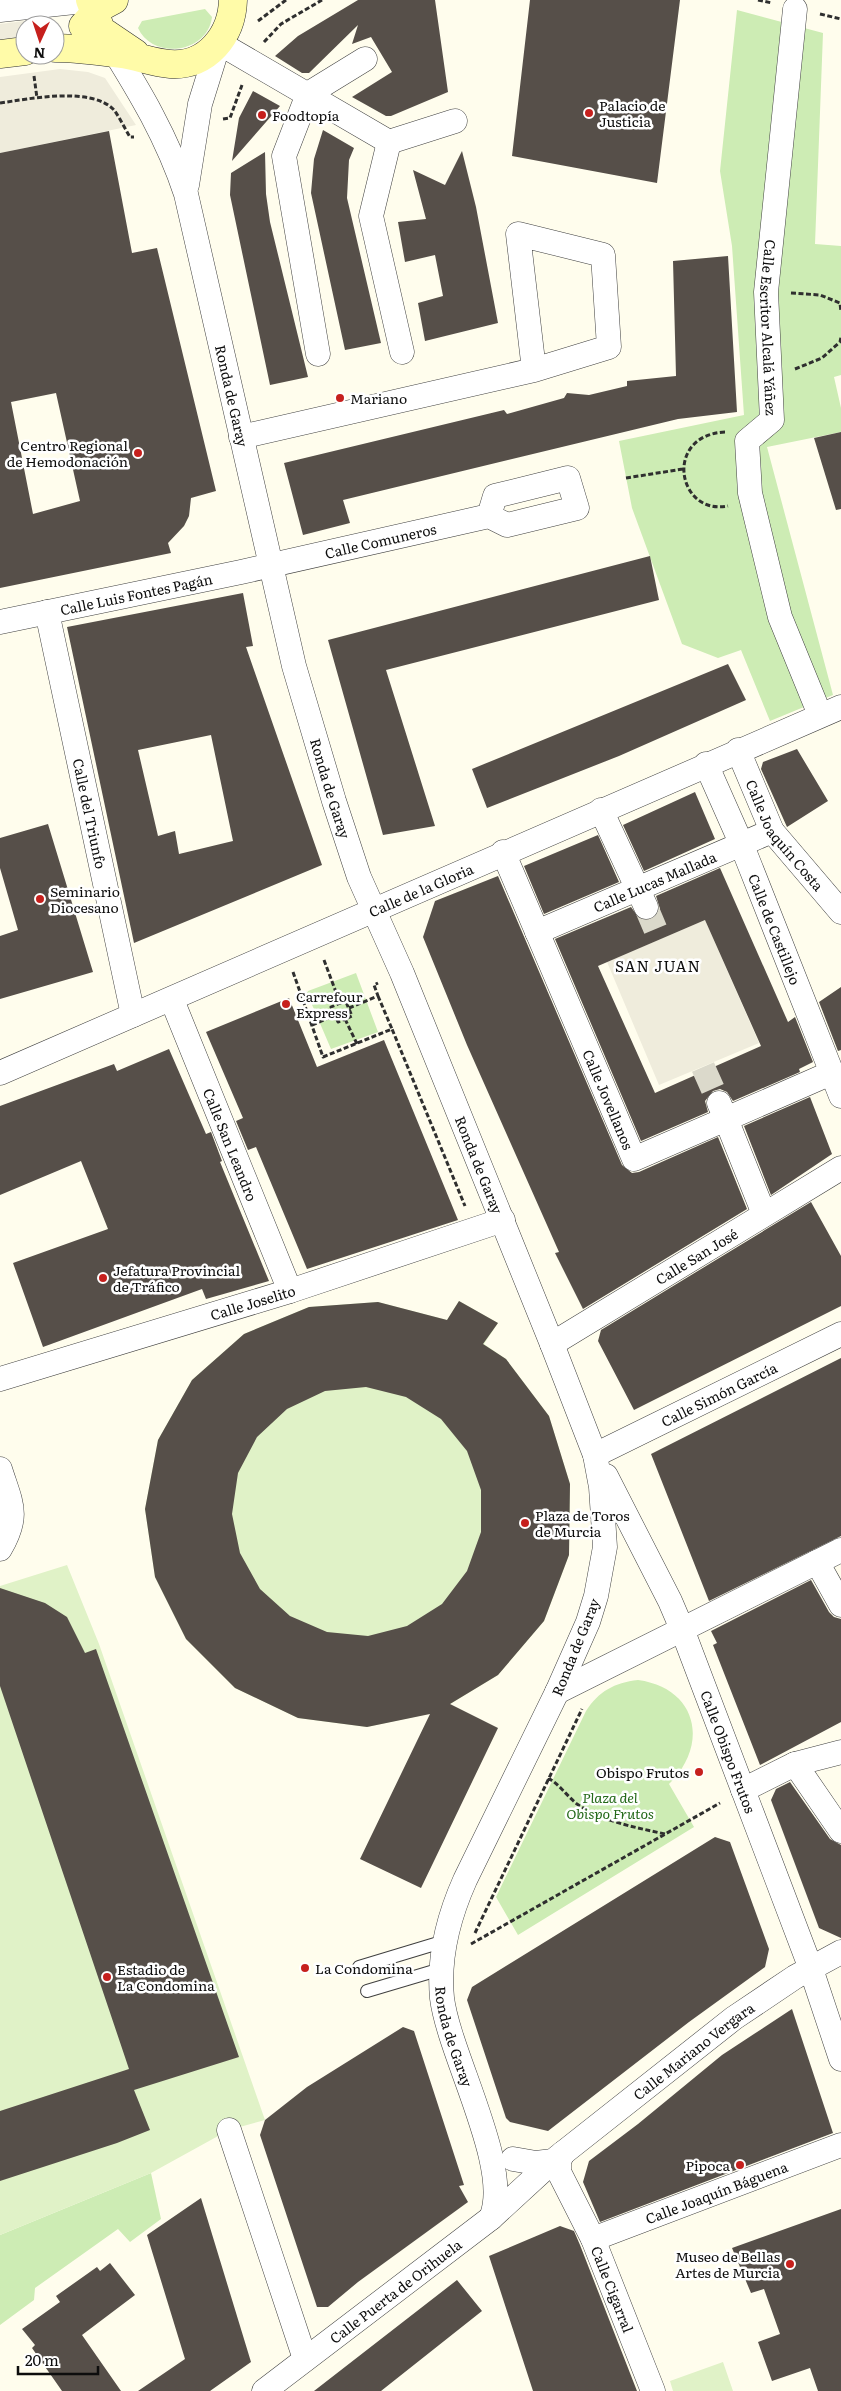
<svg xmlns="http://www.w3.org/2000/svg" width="841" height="2391" font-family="Literata,serif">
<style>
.green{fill:#cdecb4}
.pitch{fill:#e0f2c7}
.plaza{fill:#efecdc}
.building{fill:#564f49;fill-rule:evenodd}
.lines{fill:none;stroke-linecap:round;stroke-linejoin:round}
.street-tunnel{stroke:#dbd9cb;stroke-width:24;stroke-dasharray:24 12;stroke-linecap:butt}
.lane-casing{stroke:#404040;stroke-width:14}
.street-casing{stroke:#404040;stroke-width:25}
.secondary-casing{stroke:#2f2f2f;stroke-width:29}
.path{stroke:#2f2f2f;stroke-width:3;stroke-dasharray:5 2.5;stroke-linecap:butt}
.lane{stroke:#fff;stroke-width:12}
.street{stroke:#fff;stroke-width:24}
.secondary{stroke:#fffba8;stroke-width:28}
.poi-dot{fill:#c6201d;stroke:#fff;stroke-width:2}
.labels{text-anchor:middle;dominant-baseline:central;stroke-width:5;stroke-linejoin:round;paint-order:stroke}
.poi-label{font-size:14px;fill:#0d0d0d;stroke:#fff;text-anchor:start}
.street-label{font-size:14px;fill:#0d0d0d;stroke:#fff}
.park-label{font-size:14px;font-style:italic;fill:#246919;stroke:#fff}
.neighbourhood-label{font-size:15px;letter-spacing:1px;fill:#0d0d0d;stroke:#fff}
</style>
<rect width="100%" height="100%" fill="#fffded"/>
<path class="green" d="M205 9 212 17C208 53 153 61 138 28L142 21Z
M737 10 823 33 815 244 841 246V375L834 377 841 408V432L767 447 833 695 770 721 741 650 718 658 682 644 632 508 619 441 744 415 732 246 720 171Z
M356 973 378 1032 331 1049 307 993 308 991Z
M638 1680C697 1688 710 1744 669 1784L694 1827 518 1935 496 1897 586 1711C599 1691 614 1683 638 1680Z
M151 2173 161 2219 130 2242 118 2229 35 2288 34 2300 0 2325V2235Z"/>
<path class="pitch" d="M459 1301 498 1323 484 1344 506 1359 549 1416 570 1484 569 1555 544 1621 498 1675 437 1712 367 1727 298 1718 235 1688 186 1639 155 1577 145 1509 158 1440 192 1380 244 1334 309 1307 378 1302 447 1320Z
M67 1565 99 1644 265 2120 229 2130 151 2173 0 2235V1586Z
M723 2362 733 2391H673L670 2381Z"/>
<path class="plaza" d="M33 20 34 25H25V38L0 42V24Z
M60 69 88 72 105 78 136 125 0 153V77Z
M705 920 759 1043 659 1085 607 962Z"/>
<path class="building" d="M358 0H435L448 92 391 116H386L352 97 392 72 371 37 352 44 358 25 309 73H302L275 56 298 36Z
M530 0H680L657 183 512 156Z
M253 91 280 106 232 161 239 118Z
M323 130 354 148 349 160 347 198 381 343 345 350 311 193 314 159Z
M109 131 132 253 157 248 216 491 191 498 189 516 184 526 168 543 171 553 0 588V153ZM56 393 80 501 33 514 11 402Z
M462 151 476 207 498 323 425 341 418 303 443 296 435 255 405 262 398 222 426 219 413 170 445 185Z
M265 152 266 194 270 222 308 377 270 385 230 195 231 173Z
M728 256 737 412 678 419 343 500 350 523 303 535 284 463 504 410 507 414 564 398 567 393 589 395 627 386V381L676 376 673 261Z
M841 432V509L836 510 814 438Z
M650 556 659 600 386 670 435 826 383 835 328 640Z
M243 593 253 646 246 647 322 865 134 943 67 627ZM211 735 233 841 179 854 175 831 158 836 138 750Z
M728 664 746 700 619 756 487 808 472 769Z
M797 749 828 801 787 827 761 769 763 762Z
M695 792 715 839 644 871 623 825Z
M48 824 93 972 0 999V936L18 930 0 868V838Z
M598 835 619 882 544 914 524 866Z
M720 868 788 1022 795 1017 813 1062 799 1069 800 1072 733 1101 727 1092 720 1089 713 1091 705 1101 708 1112 641 1141 555 939 631 907 639 918 651 920 657 915 660 909 656 896ZM705 920 761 1046 655 1093 598 966Z
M498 876 622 1165 632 1173 639 1172 718 1137 747 1209 583 1309 555 1253 559 1252 467 1045 423 937 435 901Z
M841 987V1050L838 1051 819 1002Z
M289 998 317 1067 384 1040 458 1220 307 1269 256 1147 248 1150 236 1121 243 1118 206 1032Z
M169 1049 206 1134 211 1132 222 1161 220 1162 269 1281 206 1299 202 1289 43 1347 13 1263 108 1229 81 1161 0 1195V1106L114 1064 117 1071Z
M810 1097 832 1154 771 1195 744 1126Z
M811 1202 841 1256V1306L634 1410 598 1341 601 1330Z
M459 1301 498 1323 483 1344 506 1359 549 1416 570 1484 569 1555 544 1621 498 1675 450 1704 498 1728 421 1888 360 1859 430 1714 367 1727 298 1718 235 1688 186 1639 155 1577 145 1509 158 1440 192 1380 244 1334 309 1307 378 1302 447 1320ZM366 1387 406 1397 441 1419 467 1451 481 1490V1532L467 1571 442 1604 407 1626 368 1636 327 1632 290 1616 260 1589 240 1553 232 1514 238 1473 257 1437 287 1409 325 1391Z
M841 1358V1536L709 1601 651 1454Z
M811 1580 829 1612 834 1617 841 1619V1722L760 1765 713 1645 717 1643 711 1631Z
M0 1588 45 1603 67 1617 85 1653 96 1649 239 2057 134 2090 150 2130 117 2143 0 2181V2111L129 2069 0 1686Z
M790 1782 830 1839 841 1845V1938L819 1928 771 1800 776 1789Z
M715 1837 730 1842 769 1949 765 1967 689 2022 548 2131 510 2122 506 2118 467 2000 472 1987Z
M792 2009 833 2133 600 2222 583 2182 589 2161 638 2124 722 2055Z
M403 2027 414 2031 464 2185 459 2186 468 2202 358 2282 328 2307H317L260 2135 265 2120 307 2087Z
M201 2198 251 2362 210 2391H138L185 2359 147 2235Z
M841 2209V2391H818L810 2368 772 2381 758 2342 780 2334 764 2289 751 2293 732 2248Z
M560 2226 574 2231 580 2245 637 2391H533L489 2256Z
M110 2263 135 2295 82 2335 121 2391H62L32 2348 35 2345 22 2329 60 2302 56 2296 97 2267 100 2271Z
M457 2280 482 2311 381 2391H314Z"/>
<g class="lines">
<path class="street-tunnel" d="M646 907 660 940
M703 1067 719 1103"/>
<defs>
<path id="lane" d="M359 1967 445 1941
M367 1991 441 1969"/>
<g id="street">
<path id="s1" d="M795 9 766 292 772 420 747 441 750 493 780 617 820 715"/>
<path d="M0 10 93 0"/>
<path id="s2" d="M108 41C140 92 167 137 186 194L294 666 334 801 359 877 402 973 552 1344 595 1455 601 1487 605 1547 596 1596 588 1622 557 1692 465 1880C448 1918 438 1956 442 1998 449 2055 513 2168 491 2218"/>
<path d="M187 185 200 104 219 43 389 142"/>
<path d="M402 352 371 216 389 142 455 121"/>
<path d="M318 354 284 156 308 94 365 59"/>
<path d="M241 437 534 370 609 347 603 255 518 234 534 370"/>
<path id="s3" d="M47 612 133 1015"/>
<path id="s4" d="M0 622 241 572 489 516 507 525 577 508 568 478 495 496 489 516"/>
<path id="s5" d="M738 750 772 831 841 912"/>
<path id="s6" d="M706 764 741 843 841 1096"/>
<path d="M601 810 646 907"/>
<path id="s7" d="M503 852 634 1159 726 1119 764 1214"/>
<path id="s8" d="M537 932 772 831"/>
<path id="s9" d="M172 1000 290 1291"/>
<path id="s10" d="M0 1073 841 707"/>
<path d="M719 1103 726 1119 831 1073"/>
<path id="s11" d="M552 1344 841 1168"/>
<path id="s12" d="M0 1379 290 1291 503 1220"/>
<path id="s13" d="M595 1455 841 1334"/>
<path d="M0 1469C11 1504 20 1515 0 1549"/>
<path id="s14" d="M606 1476 670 1601 682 1629 811 1969 841 2059"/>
<path d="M817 1562 841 1605"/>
<path d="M557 1692 841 1550"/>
<path d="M795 1764 841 1831"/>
<path d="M743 1790 795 1764 841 1752"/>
<path d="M229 2130 305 2359"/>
<path id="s15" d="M563 2153 559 2161V2172L593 2239 653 2391"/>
<path id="s16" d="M513 2159 536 2163 553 2161 734 2018 795 1977 841 1952"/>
<path id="s17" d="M593 2239 841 2145"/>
<path id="s18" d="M264 2391 491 2218 553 2161"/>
</g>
<path id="secondary" d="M90 0 101 30 135 53
M83 26 99 8 114 0
M55 48C77 48 99 51 121 54 137 56 154 63 170 64 207 67 232 35 233 0
M0 54 25 51"/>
</defs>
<use href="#lane" class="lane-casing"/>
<use href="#street" class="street-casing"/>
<use href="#secondary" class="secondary-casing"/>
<path class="path" d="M758 0 772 3
M820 14 841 19
M258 21 286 0
M264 42 281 24 322 0
M34 76 37 98
M0 103C28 99 92 86 114 110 120 118 125 129 130 137H134
M223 119 230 118 242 85
M791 293 820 295 840 303 841 312
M795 369 822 358 840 342 841 337
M725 432C663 435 677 516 728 506
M626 478 683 469
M324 960 340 1003 346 1002 352 1016 345 1019 357 1044
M293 972 323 1057 392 1029 465 1206
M378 996 392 1029
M349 1008 378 996 374 985 378 983
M335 1015 331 1007 340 1003
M312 1025 335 1015 338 1022 345 1019
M548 1778C559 1784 567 1796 577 1804 604 1822 634 1827 665 1834
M475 1933 582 1709
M471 1944 720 1803"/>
<use href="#lane" class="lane"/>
<use href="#street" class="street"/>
<use href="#secondary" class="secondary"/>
</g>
<g class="poi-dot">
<circle cx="589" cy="113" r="5"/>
<circle cx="262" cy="115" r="5"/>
<circle cx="340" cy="398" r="5"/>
<circle cx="138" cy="453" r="5"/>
<circle cx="40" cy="899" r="5"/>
<circle cx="286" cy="1004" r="5"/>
<circle cx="103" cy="1278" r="5"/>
<circle cx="525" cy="1523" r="5"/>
<circle cx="699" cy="1772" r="5"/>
<circle cx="305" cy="1968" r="5"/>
<circle cx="107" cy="1977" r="5"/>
<circle cx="740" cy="2165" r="5"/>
<circle cx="790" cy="2264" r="5"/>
</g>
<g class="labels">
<g class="poi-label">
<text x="599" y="105">Palacio de<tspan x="599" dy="16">Justicia</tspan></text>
<text x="272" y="115">Foodtopía</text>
<text x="350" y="398">Mariano</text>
<text x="128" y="445" text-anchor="end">Centro Regional<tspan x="128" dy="16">de Hemodonación</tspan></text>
<text x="50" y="891">Seminario<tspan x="50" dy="16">Diocesano</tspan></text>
<text x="296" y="996">Carrefour<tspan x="296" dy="16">Express</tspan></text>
<text x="113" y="1270">Jefatura Provincial<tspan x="113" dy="16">de Tráfico</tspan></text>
<text x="535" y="1515">Plaza de Toros<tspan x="535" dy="16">de Murcia</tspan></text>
<text x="689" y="1772" text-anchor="end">Obispo Frutos</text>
<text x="315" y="1968">La Condomina</text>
<text x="117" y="1969">Estadio de<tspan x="117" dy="16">La Condomina</tspan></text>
<text x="730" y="2165" text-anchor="end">Pipoca</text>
<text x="780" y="2256" text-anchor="end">Museo de Bellas<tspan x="780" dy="16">Artes de Murcia</tspan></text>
</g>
<g class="street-label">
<text stroke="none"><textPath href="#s1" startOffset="320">Calle Escritor Alcalá Yáñez</textPath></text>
<text stroke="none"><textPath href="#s2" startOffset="379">Ronda de Garay</textPath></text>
<text stroke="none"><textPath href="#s4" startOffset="389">Calle Comuneros</textPath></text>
<text stroke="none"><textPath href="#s4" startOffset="139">Calle Luis Fontes Pagán</textPath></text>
<text stroke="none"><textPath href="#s2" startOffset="784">Ronda de Garay</textPath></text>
<text stroke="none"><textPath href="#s3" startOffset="206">Calle del Triunfo</textPath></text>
<text stroke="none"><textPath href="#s5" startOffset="98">Calle Joaquín Costa</textPath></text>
<text stroke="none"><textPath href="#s8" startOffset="128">Calle Lucas Mallada</textPath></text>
<text stroke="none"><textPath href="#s10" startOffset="459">Calle de la Gloria</textPath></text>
<text stroke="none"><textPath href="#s6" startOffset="179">Calle de Castillejo</textPath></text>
<text stroke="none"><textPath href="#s7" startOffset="269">Calle Jovellanos</textPath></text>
<text stroke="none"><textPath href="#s9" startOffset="156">Calle San Leandro</textPath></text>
<text stroke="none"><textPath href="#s2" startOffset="1189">Ronda de Garay</textPath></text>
<text stroke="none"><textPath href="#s11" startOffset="169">Calle San José</textPath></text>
<text stroke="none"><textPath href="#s12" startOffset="264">Calle Joselito</textPath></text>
<text stroke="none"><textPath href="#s13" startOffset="138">Calle Simón García</textPath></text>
<text transform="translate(575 1647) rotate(-68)">Ronda de Garay</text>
<text stroke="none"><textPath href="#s14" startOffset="302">Calle Obispo Frutos</textPath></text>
<text stroke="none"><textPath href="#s2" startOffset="2119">Ronda de Garay</textPath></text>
<text stroke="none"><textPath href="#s16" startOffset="219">Calle Mariano Vergara</textPath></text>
<text stroke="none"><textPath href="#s17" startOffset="132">Calle Joaquín Báguena</textPath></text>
<text stroke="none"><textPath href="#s15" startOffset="149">Calle Cigarral</textPath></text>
<text stroke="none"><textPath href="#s18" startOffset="165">Calle Puerta de Orihuela</textPath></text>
</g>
<g class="park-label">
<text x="610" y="1797">Plaza del<tspan x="610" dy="16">Obispo Frutos</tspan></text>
</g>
<g class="neighbourhood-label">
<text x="658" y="965">SAN JUAN</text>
</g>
</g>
<g transform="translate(40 40) rotate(183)"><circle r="24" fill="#ffffff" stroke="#9e9e9e"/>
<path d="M0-4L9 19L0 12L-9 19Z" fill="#c6201d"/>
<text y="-8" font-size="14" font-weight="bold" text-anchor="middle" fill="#0d0d0d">N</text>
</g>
<path d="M18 2366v8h80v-8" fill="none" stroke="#0d0d0d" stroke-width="2.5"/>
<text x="25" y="2366" font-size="15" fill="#0d0d0d" stroke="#ffffff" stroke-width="4" paint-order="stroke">20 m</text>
</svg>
